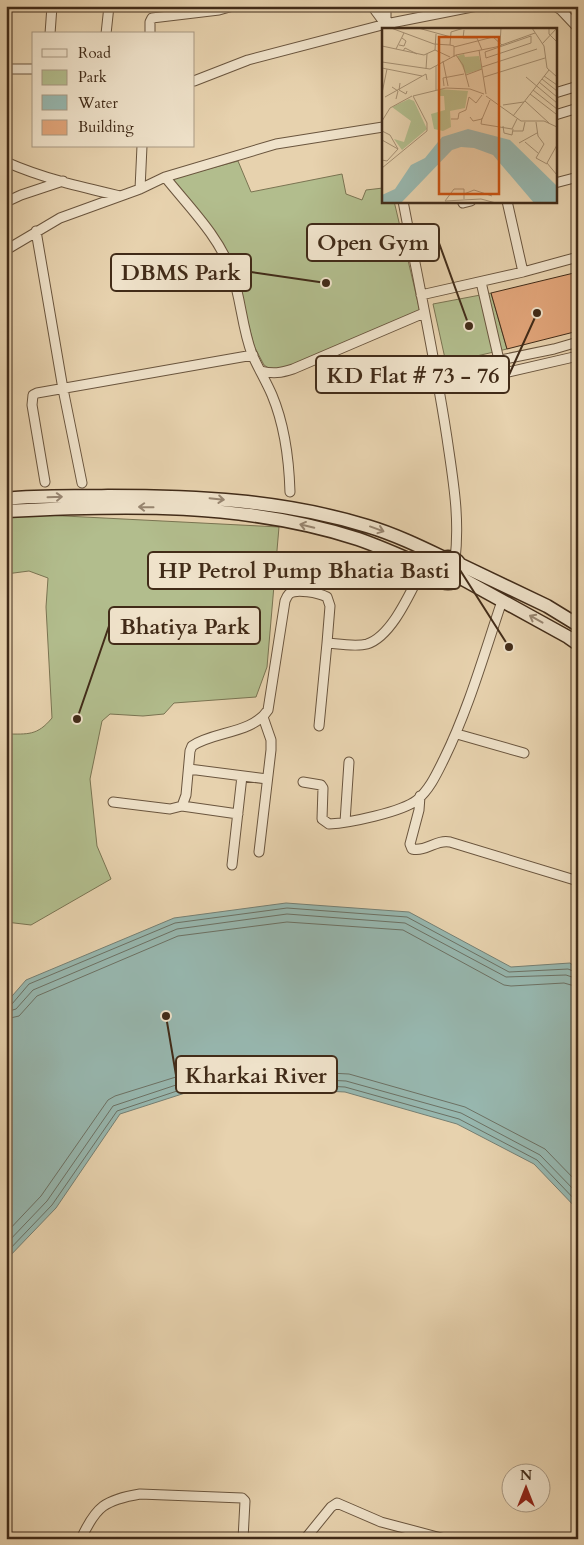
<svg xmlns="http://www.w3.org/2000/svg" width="584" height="1545" font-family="Cardo,serif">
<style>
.green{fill:#b2bd8d;stroke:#7a7452}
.water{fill:#97b7af;stroke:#757f73}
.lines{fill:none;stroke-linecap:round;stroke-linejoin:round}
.shore{stroke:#6c7164;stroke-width:1}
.building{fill:#e1a57a;stroke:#412b18}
.minor-casing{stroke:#6a553e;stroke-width:11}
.secondary-casing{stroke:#412b18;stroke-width:15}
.minor{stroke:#efe2ca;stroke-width:9}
.secondary{stroke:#efe2ca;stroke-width:12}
.oneway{stroke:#988671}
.inset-road{fill:none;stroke:#a58f72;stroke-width:1}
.view{fill:#c7500e;fill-opacity:0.15;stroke:#c7500e;stroke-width:2.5}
.inset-edge{fill:none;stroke:#412b18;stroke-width:2.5}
.leader{fill:none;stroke:#412b18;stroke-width:2}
.callout-dot{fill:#412b18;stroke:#efe2ca;stroke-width:2}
.callout{fill:#efe2ca;stroke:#412b18;stroke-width:2}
.callout-label{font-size:22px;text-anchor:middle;font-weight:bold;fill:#412b18}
</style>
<rect width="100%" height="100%" fill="#e7d2ae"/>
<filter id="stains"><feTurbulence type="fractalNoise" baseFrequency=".004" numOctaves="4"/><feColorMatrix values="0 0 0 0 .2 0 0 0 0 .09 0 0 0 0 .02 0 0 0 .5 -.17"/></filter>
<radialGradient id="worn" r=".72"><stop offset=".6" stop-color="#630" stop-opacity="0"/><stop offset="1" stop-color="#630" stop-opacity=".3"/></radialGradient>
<path class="green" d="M238 161 251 192 342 174 346 194 362 200 366 190 383 188V201H394L420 311 276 373 264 365 254 346 231 256 171 179Z
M491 293 507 349 446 363 433 304Z
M6 513 279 527 267 667 256 697 174 703 164 714 143 716 110 714 102 721 90 779 97 846 111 879 31 925 6 922V734C28 734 37 736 52 718L46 607 48 578 29 571 6 574Z"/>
<path class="water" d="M286 903 409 912 511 967 570 963 578 969V1210L534 1164 457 1124 345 1092 210 1085 120 1114 56 1208 6 1260V1003L26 980 174 918Z"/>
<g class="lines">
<path class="shore" d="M6 1005 12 1004 29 984 175 923 287 908 407 917 509 972 568 969 578 973
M6 1012 16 1009 33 990 177 929 287 914 405 923 506 977 566 975 578 979
M6 1019 19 1016 37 996 178 936 287 922 403 930 504 985 511 986 564 983 578 987
M6 1233 41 1196 108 1100 115 1096 208 1067 349 1074 465 1107 545 1149 578 1183
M6 1244 47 1201 113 1106 209 1074 346 1081 461 1113 540 1155 578 1194
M6 1253 52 1205 117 1111 210 1080 345 1087 459 1119 537 1160 578 1203"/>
</g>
<path class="building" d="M578 272V331L507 349 491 293Z"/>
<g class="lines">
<defs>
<path id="minor" d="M372 6 389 29
M555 6 561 10 578 28
M386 24V6
M50 34 52 6
M106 34 109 6
M150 34V22L152 18 219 10 233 6
M6 69H34
M194 81 248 60 386 24 477 6
M555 93 578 86
M555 115 578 108
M6 162C42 178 81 187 120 196
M165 177C189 207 219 236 232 273 241 299 242 328 252 354 258 368 266 381 272 395 285 426 289 459 290 492
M555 183 578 177
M140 189 142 146
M403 201C418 280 435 359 447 438 453 480 460 517 455 560
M462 201 463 203 471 201
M507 201 523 272
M6 202 21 195 63 181
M36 231 63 389 82 483
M6 250 60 218 140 189 165 177 276 144 383 127
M481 282 499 360
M421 295 523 272 578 257
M457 369 554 349 578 342
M261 371C273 374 281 373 293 369L424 313
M439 388 578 356
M45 482 32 405 33 395 37 393 253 355
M319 726 327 643
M457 734 524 753
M189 769 267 779
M303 782 321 785 323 788 322 819 329 824C349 823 402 812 417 800 430 789 437 773 444 759 469 708 484 654 502 601
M420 796 419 810 410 844 412 849C427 852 436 839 450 842L578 881
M113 802 170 809 182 806 186 795 190 751 192 746C214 731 252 734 268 710L285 601C286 599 287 596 289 594 296 588 319 593 327 597L330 606 327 643C339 644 356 647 367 644 393 636 412 588 424 566
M182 806 238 814
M345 822 349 762
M259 852 271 750V740L263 717
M232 865 242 776
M81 1539C96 1506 105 1500 140 1494L242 1498 245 1501 243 1539
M305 1539 331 1507 337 1503 381 1522 445 1539"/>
<path id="secondary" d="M6 499C40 495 75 497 108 496 196 496 283 500 367 526 394 534 419 546 444 558
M6 511C124 505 244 502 358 539 384 548 410 560 435 571
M435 570a13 13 0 1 1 26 0a13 13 0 1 1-26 0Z
M459 564 547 606 578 625
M459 577 568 637 578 644"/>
</defs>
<use href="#minor" class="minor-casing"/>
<use href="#secondary" class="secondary-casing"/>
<use href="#minor" class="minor"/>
<use href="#secondary" class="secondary"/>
</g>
<defs><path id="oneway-shaft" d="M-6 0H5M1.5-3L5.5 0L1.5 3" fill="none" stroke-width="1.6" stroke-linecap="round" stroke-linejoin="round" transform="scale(1.25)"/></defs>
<g class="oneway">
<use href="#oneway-shaft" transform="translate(55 497) rotate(-2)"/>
<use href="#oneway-shaft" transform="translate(217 499) rotate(6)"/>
<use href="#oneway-shaft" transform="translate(146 507) rotate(-179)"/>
<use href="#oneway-shaft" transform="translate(307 526) rotate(-167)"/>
<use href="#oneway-shaft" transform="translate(377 529) rotate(20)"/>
<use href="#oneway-shaft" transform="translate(536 619) rotate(-151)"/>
</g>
<g transform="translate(382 28)">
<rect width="175" height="175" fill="#e7d2ae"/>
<path d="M82 26 83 29 97 28 100 41 84 46 75 28ZM56 61 86 63 83 80 68 83 69 99 61 103 52 101 49 86 63 82 62 68H56ZM27 71 32 73 45 101 20 122 12 111 22 114 29 93 10 79Z" fill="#b2bd8d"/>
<path d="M86 101 128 112 175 158V175H152L111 127 92 120 79 119 70 122 19 175H0V167L13 161 29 137 43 130 60 109Z" fill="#97b7af"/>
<path class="inset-road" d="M9 0 52 16 68 17M36 0 69 9M150 0 162 18 165 40 175 49M167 0V6L175 14M82 2 81 10H95L100 22M54 6 53 22 68 29M149 8V15L104 30 103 24ZM118 15 119 0M160 16 175 0M17 17 22 18 24 13 20 10M0 18 42 27 53 22M72 19 111 9 120 17M14 21 22 5M97 22 104 66M21 23 23 20 35 26M74 27 81 37 87 59M72 29V18L68 17 69 4 82 0M61 33 66 58M0 34 48 41 74 27 114 19 153 5M100 39 155 21M0 40 40 48M44 41 45 26M84 47 100 41M162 48 175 57M102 49 163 30M144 49 175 75M160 51 175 63M157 54 175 69M18 55 17 62 24 66 25 63M62 58 61 50 82 46M10 59 16 63 14 71M54 62V38M151 62 175 81M0 65 5 41M148 66 174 86M104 68 139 93H162L175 99M3 69 44 46 45 52M143 73 167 95M121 77 142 74M131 88 167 42M88 89 91 93 100 91 108 72M100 90 99 96 130 101 135 91M69 91H76L77 85 84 82 87 69 94 75 100 67M0 93 8 80 30 68M154 94 156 108 162 116 154 130 165 136M121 98 122 105 130 107 131 101M0 103 8 107 16 121M131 103H141L143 94M0 112 16 121 5 133 0 132M143 114 156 125M137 115 155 105M175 117 165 135 175 147M0 140 45 103V95L31 68 64 60 88 61 102 66M82 166 92 162 110 168M63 173 99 171 114 175M63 173 72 161H82V171"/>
<path class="view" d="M57 9H117V166H57Z"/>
<rect width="175" height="175" class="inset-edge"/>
</g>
<path class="leader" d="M469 326L439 243M326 283L251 272M537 313L509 375M509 647L460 570M77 719L109 626M166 1016L176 1075"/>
<g class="callout-dot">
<circle cx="469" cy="326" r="5"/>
<circle cx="326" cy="283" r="5"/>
<circle cx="537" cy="313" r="5"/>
<circle cx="509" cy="647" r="5"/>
<circle cx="77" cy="719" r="5"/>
<circle cx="166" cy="1016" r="5"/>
</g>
<g class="callout">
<rect x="307" y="224" width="132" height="37" rx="5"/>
<rect x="111" y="254" width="140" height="37" rx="5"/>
<rect x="316" y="356" width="193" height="37" rx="5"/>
<rect x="148" y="552" width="312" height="37" rx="5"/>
<rect x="109" y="607" width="151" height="37" rx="5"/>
<rect x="176" y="1056" width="161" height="37" rx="5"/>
</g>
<g class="callout-label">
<text x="373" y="250">Open Gym</text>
<text x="181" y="280">DBMS Park</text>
<text x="413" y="383">KD Flat # 73 - 76</text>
<text x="304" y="578">HP Petrol Pump Bhatia Basti</text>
<text x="185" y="634">Bhatiya Park</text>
<text x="256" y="1083">Kharkai River</text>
</g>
<rect width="584" height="1545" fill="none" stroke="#e7d2ae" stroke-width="25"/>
<rect x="8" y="8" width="569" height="1530" fill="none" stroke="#412b18" stroke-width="2.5"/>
<rect x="12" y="12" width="559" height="1520" fill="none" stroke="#412b18"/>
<rect x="32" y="32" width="162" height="115" fill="#efe2ca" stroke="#a99983"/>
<rect x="42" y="49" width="25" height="8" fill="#efe2ca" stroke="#a99983"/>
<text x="78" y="58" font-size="15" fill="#412b18">Road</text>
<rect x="42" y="70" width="25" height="15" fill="#b2bd8d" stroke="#a99983"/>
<text x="78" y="82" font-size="15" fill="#412b18">Park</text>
<rect x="42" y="95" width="25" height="15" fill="#97b7af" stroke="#a99983"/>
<text x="78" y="108" font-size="15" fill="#412b18">Water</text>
<rect x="42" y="120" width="25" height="15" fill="#e1a57a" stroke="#a99983"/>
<text x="78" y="132" font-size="15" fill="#412b18">Building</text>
<g transform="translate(526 1488)"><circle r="24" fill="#efe2ca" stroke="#a99983"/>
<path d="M0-4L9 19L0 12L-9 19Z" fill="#8f2418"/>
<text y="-8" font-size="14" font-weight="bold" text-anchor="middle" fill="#412b18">N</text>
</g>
<rect width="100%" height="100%" filter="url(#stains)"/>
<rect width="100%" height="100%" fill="url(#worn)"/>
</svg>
